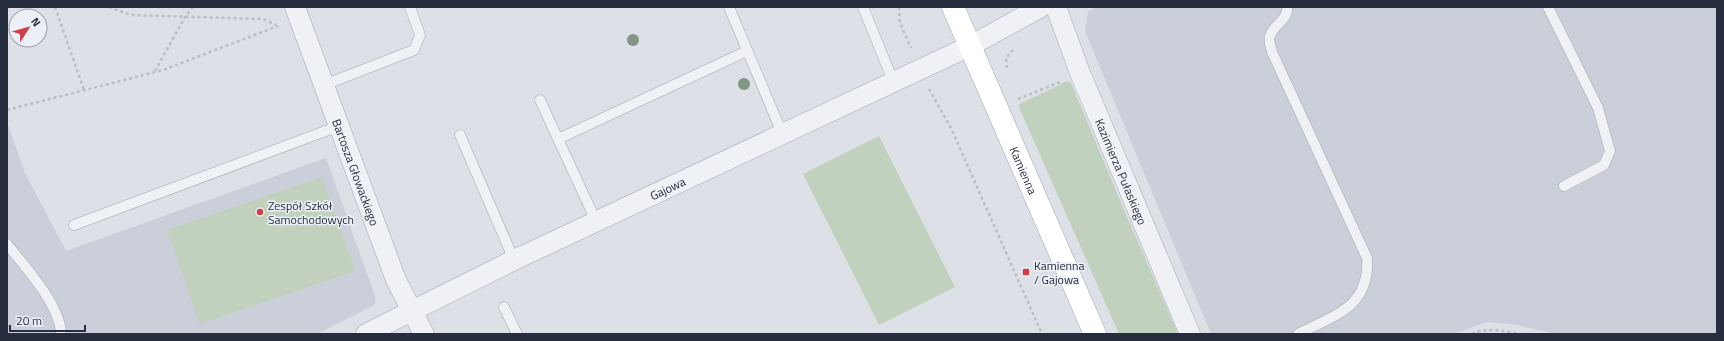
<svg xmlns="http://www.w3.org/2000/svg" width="1724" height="341" font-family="'Titillium Web',sans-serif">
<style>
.built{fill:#cbcfd9}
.green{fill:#c1d1be}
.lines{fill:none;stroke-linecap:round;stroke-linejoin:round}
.lane-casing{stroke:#a2a7b1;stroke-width:11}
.street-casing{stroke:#a2a7b1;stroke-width:21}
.primary-casing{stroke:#9ca3b3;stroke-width:23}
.path{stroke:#bbbec5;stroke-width:2.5;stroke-dasharray:3 3;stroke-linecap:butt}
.lane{stroke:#f0f1f5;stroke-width:10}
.street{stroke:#f0f1f5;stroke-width:20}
.primary{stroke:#fff;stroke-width:22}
.tree{fill:#829685}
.poi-dot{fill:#cf3f47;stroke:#eceff5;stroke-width:1.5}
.labels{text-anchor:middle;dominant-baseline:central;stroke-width:3;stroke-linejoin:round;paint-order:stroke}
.street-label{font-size:12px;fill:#262d3e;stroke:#eceff5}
.poi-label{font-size:12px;fill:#262d3e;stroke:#eceff5;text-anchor:start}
</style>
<rect width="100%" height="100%" fill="#dde0e7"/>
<path class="built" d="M1096 7H1717V334H1557L1511 324 1486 322 1454 334H1211L1085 31 1088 12Z
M7 122 25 173 66 251 326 158 376 299 374 305 317 334H7Z"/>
<path class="green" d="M1067 81 1071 83 1128 219 1178 334H1119L1018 105Z
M879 136 955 287 879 325 803 174Z
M322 177 355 271 200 324 167 230Z"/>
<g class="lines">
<defs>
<path id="lane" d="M729 7 782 133
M863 7 893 81
M1287 7C1289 19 1273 25 1270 36 1268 40 1271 47 1272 52L1367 258C1370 307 1335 315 1298 334
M1548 7 1598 108 1610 151 1604 165 1564 186
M324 85 414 50 420 35 410 7
M540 100 558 139
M460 135 514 260
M596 221 558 139 747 51
M74 225 339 126
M7 244C25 267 60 304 61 334
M504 307 517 334"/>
<g id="street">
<path id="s1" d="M295 7 396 280 424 334"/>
<path id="s2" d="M1056 7 1080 73 1190 334"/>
<path id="s3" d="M366 334 514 260 970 46 1041 7"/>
</g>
<g id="primary">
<path id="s4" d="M953 7 1095 334"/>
</g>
</defs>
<use href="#lane" class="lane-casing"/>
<use href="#street" class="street-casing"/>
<use href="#primary" class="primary-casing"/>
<path class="path" d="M55 7 84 90
M109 7 131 15 263 19 276 25
M899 7 900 23 911 48
M1007 68 1006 58 1013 50
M155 71 185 17 193 7
M929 89 951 128 1042 334
M1018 99 1060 82
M7 110 163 70 278 26
M1472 334C1485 327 1505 331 1519 334"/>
<use href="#lane" class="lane"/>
<use href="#street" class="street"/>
<use href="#primary" class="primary"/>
</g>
<g class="tree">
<circle cx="633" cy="40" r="6"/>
<circle cx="744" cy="84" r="6"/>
</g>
<g class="poi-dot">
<circle cx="260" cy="212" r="4"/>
<rect x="1022" y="268" width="8" height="8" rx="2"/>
</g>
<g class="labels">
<g class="street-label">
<text stroke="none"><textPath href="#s4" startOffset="178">Kamienna</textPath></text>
<text stroke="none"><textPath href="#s2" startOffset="177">Kazimierza Pułaskiego</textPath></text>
<text stroke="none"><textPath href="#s1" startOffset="176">Bartosza Głowackiego</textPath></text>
<text stroke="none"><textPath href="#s3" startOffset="335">Gajowa</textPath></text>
</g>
<g class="poi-label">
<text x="268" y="205">Zespół Szkół<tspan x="268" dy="14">Samochodowych</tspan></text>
<text x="1034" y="265">Kamienna<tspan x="1034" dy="14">/ Gajowa</tspan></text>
</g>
</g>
<rect width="1724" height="341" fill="none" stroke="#262d3e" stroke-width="16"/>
<g transform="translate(28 28) rotate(53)"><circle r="19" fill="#eceff5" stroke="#9da1ac"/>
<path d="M0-3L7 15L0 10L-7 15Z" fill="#cf3f47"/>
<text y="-6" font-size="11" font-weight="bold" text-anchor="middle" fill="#262d3e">N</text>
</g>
<path d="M10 325v6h75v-6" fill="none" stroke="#262d3e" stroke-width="2"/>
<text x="16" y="325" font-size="12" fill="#262d3e" stroke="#eceff5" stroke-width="3" paint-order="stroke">20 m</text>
</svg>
